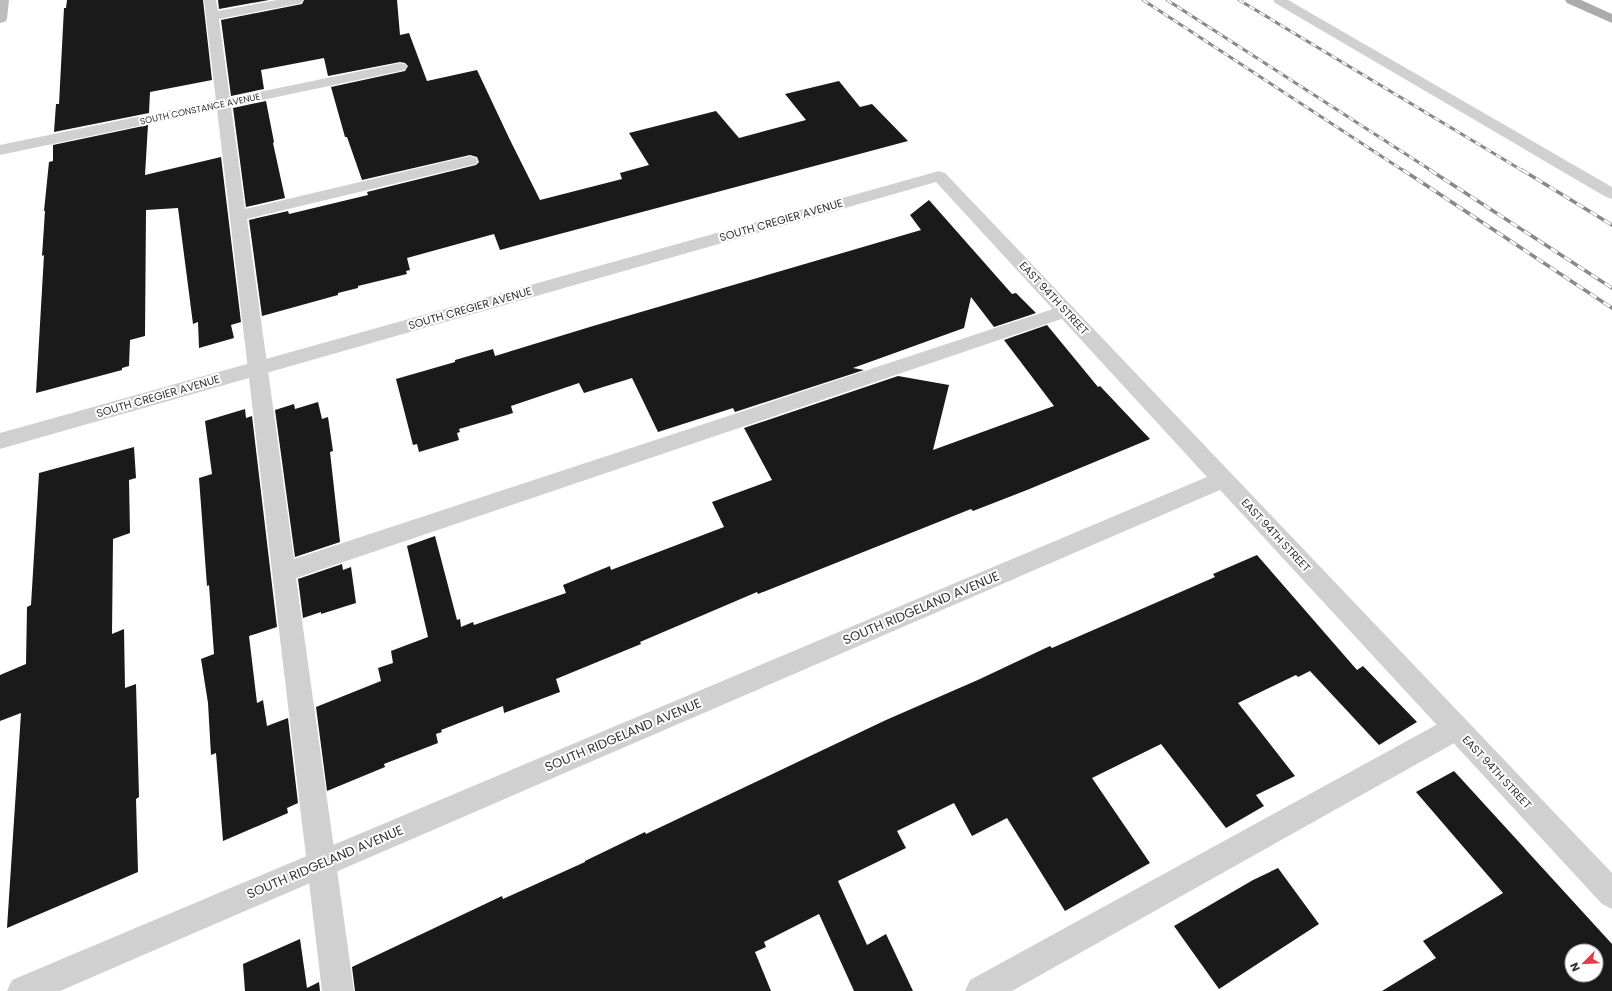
<svg xmlns="http://www.w3.org/2000/svg" width="1612" height="991" font-family="Poppins,sans-serif">
<style>
.building{fill:#1a1a1a;fill-rule:evenodd}
.lines{fill:none;stroke-linecap:round;stroke-linejoin:round}
.lane{fill:#d0d0d0;fill-rule:evenodd}
.street{fill:#d0d0d0;fill-rule:evenodd}
.secondary{fill:#bdbdbd;fill-rule:evenodd}
.primary{fill:#ababab;fill-rule:evenodd}
.rail-far1-casing{stroke:#888;stroke-width:3}
.rail-casing{stroke:#888;stroke-width:3.5}
.rail-far1{stroke:#fff;stroke-width:2;stroke-dasharray:6;stroke-linecap:butt}
.rail{stroke:#fff;stroke-width:2.5;stroke-dasharray:8;stroke-linecap:butt}
.labels{text-anchor:middle;dominant-baseline:central;stroke-width:4;stroke-linejoin:round;paint-order:stroke}
.far-street-label{font-size:9px;fill:#333;stroke:#fff}
.street-label{font-size:11px;fill:#333;stroke:#fff}
.near-street-label{font-size:13px;fill:#333;stroke:#fff}
</style>
<rect width="100%" height="100%" fill="#fff"/>
<path class="building" d="M67 0H203L212 80 150 92 149 113 54 132 56 104H59L64 8H66Z
M218 0H269L219 9Z
M304 0H397L400 35 409 33 427 81 477 70 510 140 540 200 622 179 620 173 649 165 629 133 716 111 739 138 806 120 785 94 839 81 860 107 872 104 908 141 500 250 494 234 407 258 410 270 406 271 407 274 358 286V288L338 293V295L262 316 249 220 288 211 289 214 368 195 367 192 476 165 479 162 477 157 470 155 362 180 347 137H345L331 87 405 71 408 66 405 63 400 62 328 76 324 58 261 70 264 89 231 96 221 20 297 5 302 4Z
M266 101 274 142 273 143 285 198 246 207 233 108Z
M148 125 145 175 221 157 241 322 231 325 234 338 199 348 198 322 193 324 178 208 146 210 145 336 130 340 129 366 122 368V370L36 393 44 255 42 256 45 211H44L49 162 53 161V145Z
M929 200 1012 294 1016 293 1036 313 994 327 971 297 964 328 853 368 864 370 735 412 733 408 658 432 632 378 584 393 579 383 511 406 513 413 459 429 460 432 457 433 459 440 419 452 417 444 413 445 396 379 455 362V360L493 349 495 356 593 326 921 230 910 215Z
M1047 325 1098 387 1100 386 1150 439 1027 490 973 511 971 509 758 594 757 592 640 642 641 644 556 679 560 692 504 713 503 706 441 730 442 732 436 734 438 743 384 764 385 767 327 791 316 707 381 681 378 668 393 663 391 651 428 637 407 546 435 536 457 620 460 619 461 627 473 622 474 625 566 593 563 585 610 566 611 570 724 527 712 502 772 480 744 428 898 376 949 385 933 450 1054 406 1004 340Z
M318 402 322 419 328 417 333 451 330 452 340 542 295 557 275 410 294 404 295 409Z
M245 409 246 418 252 416 277 627 249 636 257 703 263 700 267 726 288 718 298 803 287 808 288 813 223 841 216 753 211 755 208 703 201 659 214 654 209 585 207 586 199 478 212 474 205 421Z
M134 447 136 478 129 480 130 533 113 539 112 634 124 629 125 688 136 684 139 797 136 799 138 872 7 928 21 713 0 721V675L26 664 27 607 31 605 39 473Z
M1257 555 1357 670 1363 666 1417 722 1379 745 1310 671 1298 677 1296 675 1238 703 1295 776 1256 795 1264 806 1226 828 1161 744 1092 778 1150 863 1065 911 1007 818 972 836 954 803 897 831 906 848 838 881 867 945 886 934 913 991H854L819 914 764 942 766 947 755 952 771 991H355L352 967 502 896 503 899 585 862V861L645 832 646 834 886 720 980 679 1050 646 1052 648 1215 577 1213 574Z
M342 564 343 570 351 567 356 603 321 614V612L303 618 298 579Z
M1454 771 1612 944V991H1382L1436 958 1423 941 1503 893 1416 792ZM1572 951H1596V975H1572Z
M1278 868 1319 924 1219 989 1174 926 1253 880Z
M300 939 307 988 319 982 320 991H245L243 964Z"/>
<g class="lines">
<path class="lane" d="M204 0H216L218 11 277 0H303L301 3 297 4 219 19 245 209 470 156 476 158 478 161 476 164 247 219 294 559 1059 307 1066 305 1073 307 1075 311 1073 315 296 578 354 991H322Z
M1273 0H1288L1612 187V199L1606 197 1275 3Z
M1456 715 1465 719 1469 728 1465 737 1012 991H965L970 980 1447 719Z"/>
<path class="street" d="M400 63 405 64 407 67 405 70 0 155V145Z
M939 171 945 173 1612 873V909L1602 904 1220 490 60 991H7L12 980 1207 477 936 182 0 449V433Z"/>
<path class="secondary" d="M0 0H9L7 19 5 22 0 23Z"/>
<path class="primary" d="M1565 0H1581L1612 14V23L1567 3Z"/>
<defs>
<path id="rail-far1" d="M1143 0 1404 171
M1167 0 1432 171
M1239 0 1523 171"/>
<path id="rail" d="M1403 170 1612 308
M1430 170 1612 288
M1522 170 1612 225"/>
</defs>
<use href="#rail-far1" class="rail-far1-casing"/>
<use href="#rail" class="rail-casing"/>
<use href="#rail-far1" class="rail-far1"/>
<use href="#rail" class="rail"/>
</g>
<g class="labels">
<g class="far-street-label">
<text transform="translate(200 109) rotate(-12)">SOUTH CONSTANCE AVENUE</text>
</g>
<g class="street-label">
<text transform="translate(781 220) rotate(-16)">SOUTH CREGIER AVENUE</text>
<text transform="translate(1054 298) rotate(47)">EAST 94TH STREET</text>
<text transform="translate(470 308) rotate(-16)">SOUTH CREGIER AVENUE</text>
<text transform="translate(158 396) rotate(-16)">SOUTH CREGIER AVENUE</text>
<text transform="translate(1276 535) rotate(47)">EAST 94TH STREET</text>
<text transform="translate(1497 772) rotate(47)">EAST 94TH STREET</text>
</g>
<g class="near-street-label">
<text transform="translate(921 608) rotate(-23)">SOUTH RIDGELAND AVENUE</text>
<text transform="translate(623 735) rotate(-23)">SOUTH RIDGELAND AVENUE</text>
<text transform="translate(325 862) rotate(-23)">SOUTH RIDGELAND AVENUE</text>
</g>
</g>
<g transform="translate(1584 963) rotate(246)"><circle r="19" fill="#ffffff" stroke="#adadad"/>
<path d="M0-3L7 15L0 10L-7 15Z" fill="#e63946"/>
<text y="-6" font-size="11" font-weight="bold" text-anchor="middle" fill="#333333">N</text>
</g>
</svg>
